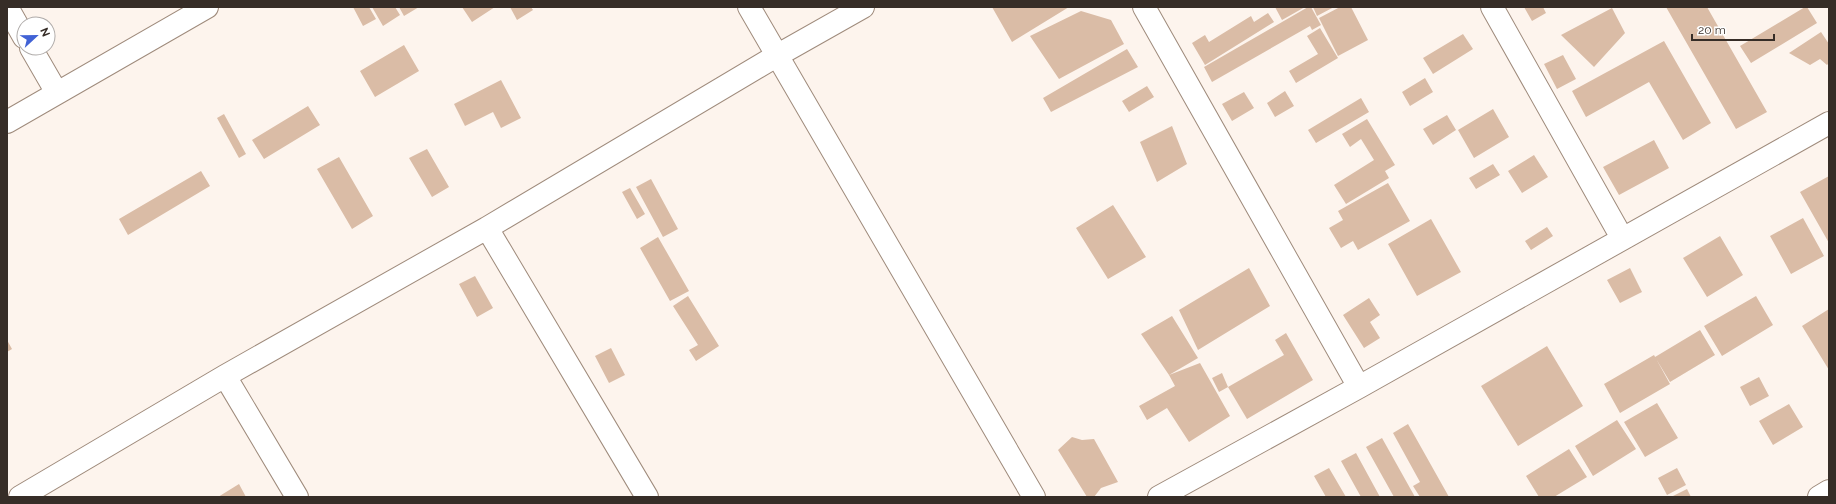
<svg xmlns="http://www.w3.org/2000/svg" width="1836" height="504" font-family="Raleway,sans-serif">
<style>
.building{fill:#dabca6}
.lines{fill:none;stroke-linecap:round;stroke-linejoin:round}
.minor-casing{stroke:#9f8b7c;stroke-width:24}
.minor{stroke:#fff;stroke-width:22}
</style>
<rect width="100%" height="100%" fill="#fdf4ed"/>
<path class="building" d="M353 7H369L376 19 363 26Z
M372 7H395L400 15 383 26Z
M399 7H419L404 16Z
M462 7H495L472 22Z
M510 7H531L533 10 517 20Z
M992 7H1069L1012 42Z
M1275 7H1305L1282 20Z
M1308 7H1311L1321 25 1312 30 1310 26 1212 82 1204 67Z
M1313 7H1334L1317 16Z
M1340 7H1351L1368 40 1338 56 1319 18Z
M1524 7H1543L1546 13 1532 21Z
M1666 7H1707L1767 112 1736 129Z
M1805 7H1807L1817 23 1751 63 1740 46Z
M1612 8 1625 33 1594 67 1561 35Z
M1081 11 1111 20 1124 44 1059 79 1030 36Z
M1268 13 1274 22 1205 65 1192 43 1205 35 1209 42 1251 16 1254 22Z
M1320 28 1338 58 1296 83 1289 71 1318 54 1307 36Z
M1821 32 1829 44V63L1827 65 1820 59 1810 65 1789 53Z
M1463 34 1473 49 1433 74 1423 58Z
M1664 41 1711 123 1683 140 1649 82 1586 117 1572 91Z
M404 45 419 71 375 97 360 71Z
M1127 49 1138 67 1051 112 1043 98Z
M1563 55 1576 79 1557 89 1544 64Z
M1425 78 1433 92 1410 106 1402 92Z
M501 80 521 118 501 128 493 112 465 126 454 104Z
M1147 86 1154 97 1129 112 1122 101Z
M1285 91 1294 106 1275 117 1267 103Z
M1244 92 1254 108 1232 121 1222 104Z
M1361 98 1369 112 1316 143 1308 130Z
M308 106 320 125 264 159 252 140Z
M1493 109 1509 137 1474 158 1458 130Z
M224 114 246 154 239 158 217 118Z
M1447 115 1456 130 1433 145 1423 129Z
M1367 119 1395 165 1385 171 1389 178 1346 204 1334 185 1374 160 1361 139 1350 147 1342 134Z
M1172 126 1187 164 1157 182 1140 142Z
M1654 140 1669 168 1619 195 1603 167Z
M427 149 449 187 432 197 409 158Z
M1534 155 1548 177 1522 193 1508 171Z
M339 157 373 216 352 229 317 169Z
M1493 164 1500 175 1476 189 1469 178Z
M201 171 210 186 128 235 119 219Z
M1829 176V243L1800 192Z
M651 179 678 229 663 237 636 187Z
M1388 183 1410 221 1358 250 1353 241 1341 248 1329 228 1343 220 1338 211Z
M630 188 645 214 637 219 622 192Z
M1113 205 1146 257 1108 279 1076 228Z
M1803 218 1824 256 1791 274 1770 236Z
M1431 219 1461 272 1417 296 1388 244Z
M1547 227 1553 236 1531 250 1525 241Z
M1720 236 1743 275 1707 297 1683 258Z
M658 237 689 291 670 301 640 248Z
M1249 268 1270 306 1198 350 1179 310Z
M1630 268 1642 292 1620 303 1607 280Z
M475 276 493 308 477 317 459 284Z
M688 296 719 346 696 361 689 350 698 345 673 306Z
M1756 296 1773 325 1722 356 1704 326Z
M1369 298 1380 315 1370 322 1380 338 1364 348 1343 315Z
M1829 309V370L1802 326Z
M1172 316 1198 358 1169 375 1141 334Z
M1700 330 1715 355 1670 382 1655 357Z
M1286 333 1313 380 1247 419 1228 387 1284 355 1275 340Z
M7 340 12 349 7 352Z
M1547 346 1583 406 1518 446 1481 386Z
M611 348 625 375 609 383 595 356Z
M1654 355 1670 384 1620 413 1604 384Z
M1200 363 1230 416 1189 442 1167 408 1147 420 1139 406 1175 386 1169 375Z
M1222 373 1228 387 1219 392 1212 378Z
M1759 377 1769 396 1750 406 1740 387Z
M1657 403 1678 438 1645 457 1624 422Z
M1789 404 1803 427 1773 445 1759 421Z
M1617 420 1636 449 1593 476 1575 446Z
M1408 424 1449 497H1420L1413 486 1420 482 1393 433Z
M1072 437 1082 440 1094 439 1118 482 1101 488 1094 497H1087L1058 450Z
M1382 438 1415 497H1394L1366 447Z
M1569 449 1587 477 1554 497H1539L1526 476Z
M1356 453 1380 497H1361L1341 461Z
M1329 468 1346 497H1326L1314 476Z
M1677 468 1686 485 1667 495 1658 478Z
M239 484 246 497H218Z
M1687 489 1691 497H1671Z"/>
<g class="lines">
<defs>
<path id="minor" d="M7 7 24 37
M749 7 1034 497
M1144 7 1359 387
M1492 7 1622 238
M31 48 57 93
M7 122 207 7
M487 228 647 497
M225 376 297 497
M20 497 225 376 487 228 778 55 863 7
M1159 497 1359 387 1829 123
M1819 497 1829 491"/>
</defs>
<use href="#minor" class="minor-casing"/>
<use href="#minor" class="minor"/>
</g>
<rect width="1836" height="504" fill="none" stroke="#362d27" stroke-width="16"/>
<g transform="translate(36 36) rotate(68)"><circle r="19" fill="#ffffff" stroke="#afaba9"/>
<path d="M0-3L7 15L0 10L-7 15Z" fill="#4162d5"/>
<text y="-6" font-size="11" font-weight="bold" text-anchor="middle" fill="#362d27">N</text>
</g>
<path d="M1692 34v6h82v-6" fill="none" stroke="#362d27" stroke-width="2"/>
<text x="1698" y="34" font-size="12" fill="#362d27" stroke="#ffffff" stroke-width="3" paint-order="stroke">20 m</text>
</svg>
